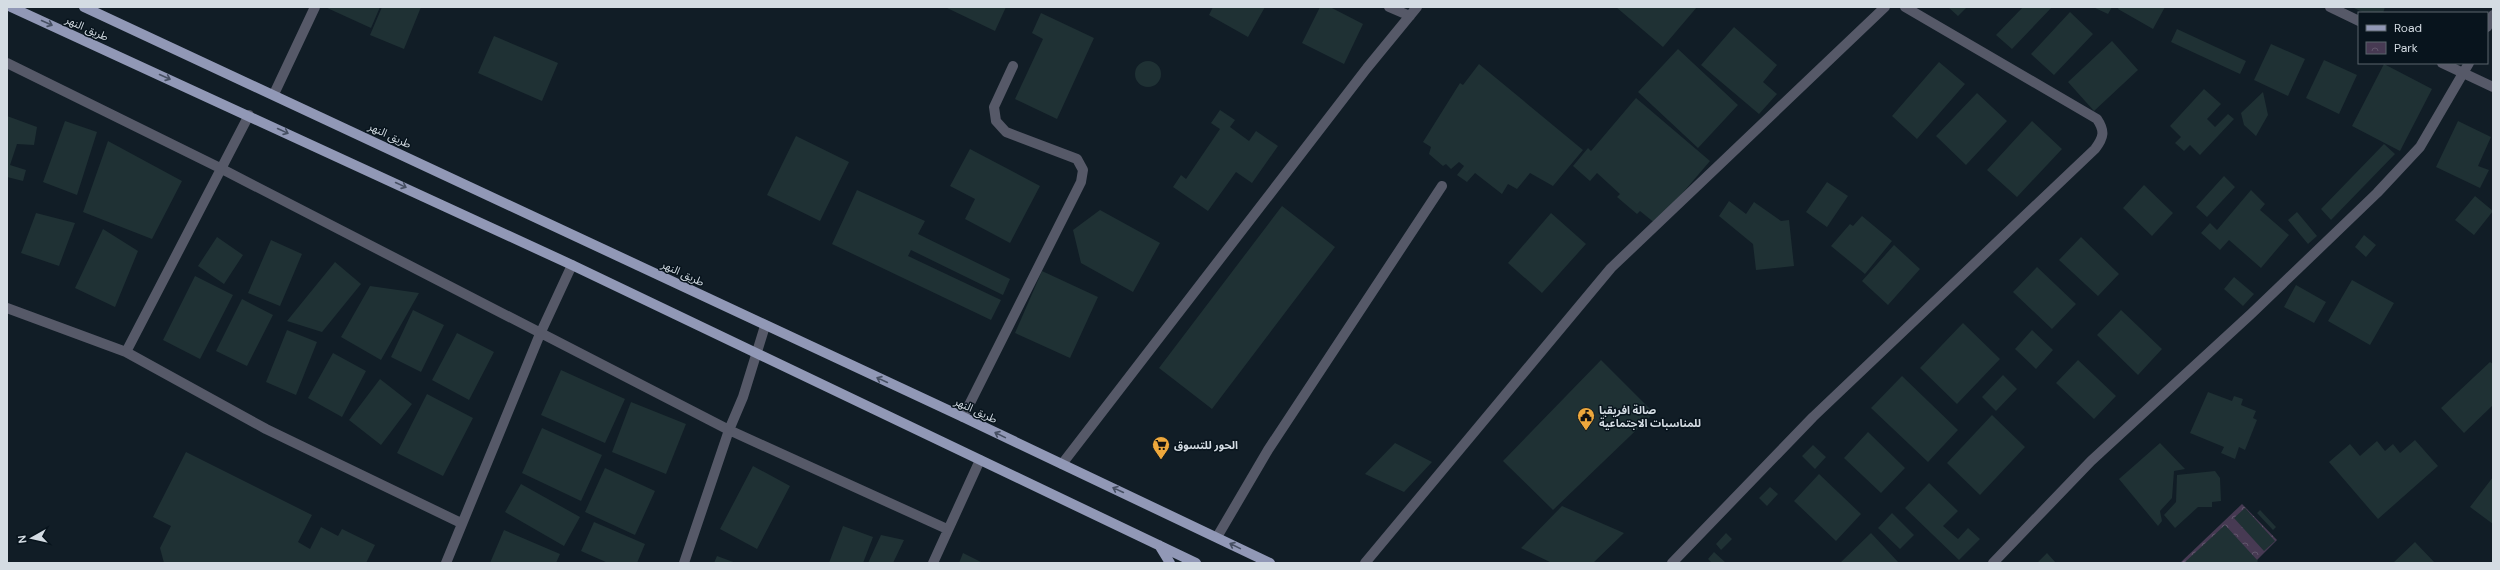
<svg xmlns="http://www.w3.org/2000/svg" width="2500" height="570" font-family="'DM Sans','Noto Sans Arabic',sans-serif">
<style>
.park{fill:url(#park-crowns)}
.building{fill:#1f3134}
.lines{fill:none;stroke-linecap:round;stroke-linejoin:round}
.street{stroke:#565968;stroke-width:10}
.primary{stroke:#9198b6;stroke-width:10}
.oneway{stroke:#464f62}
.labels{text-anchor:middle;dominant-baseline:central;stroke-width:3;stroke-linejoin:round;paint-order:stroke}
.street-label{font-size:11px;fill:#d4dce3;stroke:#08141d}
.poi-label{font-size:11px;font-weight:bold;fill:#d4dce3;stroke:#08141d;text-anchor:start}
</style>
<defs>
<pattern id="park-crowns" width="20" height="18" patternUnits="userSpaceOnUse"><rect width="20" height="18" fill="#473a53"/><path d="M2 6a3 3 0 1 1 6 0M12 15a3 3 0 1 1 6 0" fill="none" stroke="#61566c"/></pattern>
</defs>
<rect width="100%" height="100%" fill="#111d26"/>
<path class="park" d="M2242 504 2277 540 2254 563H2180Z"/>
<path class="building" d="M325 7H380L371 28Z
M382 7H421L404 49 370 35Z
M945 7H1006L995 31Z
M1213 7H1265L1248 37 1209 15Z
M1320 7H1330L1363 24 1344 64 1302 43Z
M1616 7H1697L1663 47Z
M1948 7H1967L1958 16Z
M2023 7H2052L2012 49 1996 35Z
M2093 7H2112L2108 14Z
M2119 7H2165L2153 29 2118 9Z
M2352 7H2385L2383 13H2364Z
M2070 12 2093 34 2054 75 2031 54Z
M1041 13 1094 38 1057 119 1015 99 1043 39 1032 33Z
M1734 27 1777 65 1763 82 1777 94 1759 114 1701 65Z
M2177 29 2246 61 2240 74 2171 42Z
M494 36 558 63 542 101 478 73Z
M2112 41 2138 70 2094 111 2068 82Z
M2271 44 2305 59 2288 96 2254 80Z
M1678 49 1738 105 1698 148 1638 92Z
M2324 60 2357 75 2339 114 2306 98Z
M1135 74a13 13 0 1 1 26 0a13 13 0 1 1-26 0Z
M1939 62 1965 84 1917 139 1892 116Z
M1479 64 1583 150 1553 186 1530 173 1517 189 1508 184 1502 194 1475 173 1467 182 1457 175 1464 166 1459 162 1451 169 1446 164 1443 166 1429 154 1431 147 1423 142 1460 83 1463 85Z
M2384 64 2432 89 2400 151 2352 126Z
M2204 89 2221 104 2207 119 2215 127 2228 114 2234 119 2200 155 2190 145 2184 151 2175 143 2181 137 2170 126Z
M2263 92 2268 115 2256 136 2244 125 2241 113Z
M1977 93 2007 121 1966 165 1936 136Z
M1636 98 1710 161 1656 224 1640 211 1637 214 1617 197 1620 194 1597 173 1590 181 1573 166 1588 148 1591 151Z
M1220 110 1235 120 1230 127 1249 141 1256 131 1278 146 1252 183 1236 172 1208 211 1173 187 1181 175 1186 179 1220 129 1211 123Z
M7 116 37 127 34 145 17 144 10 165 26 170 23 181 7 177Z
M65 121 97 132 77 195 43 182Z
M2032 121 2062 149 2017 197 1987 170Z
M2458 121 2491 137 2478 166 2489 170 2480 188 2436 167Z
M796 136 849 162 820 221 767 195Z
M108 141 182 181 152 239 83 212Z
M2384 144 2395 154 2331 220 2321 209Z
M970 149 1040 186 1010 243 965 219 975 199 950 186Z
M2224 176 2235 187 2207 217 2196 207Z
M1827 182 1848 196 1827 227 1806 212Z
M2144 185 2173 213 2152 236 2123 208Z
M857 190 925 221 918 234 1010 279 1003 295 911 250 908 256 1001 300 991 320 832 244Z
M2251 190 2265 204 2260 210 2289 235 2261 268 2229 240 2220 250 2201 233 2210 223 2217 230Z
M2475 196 2493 211 2474 235 2455 220Z
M1729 201 1746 214 1754 202 1781 221 1789 220 1794 266 1756 270 1753 244 1719 216Z
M1282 206 1335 247 1212 409 1159 368Z
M1100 210 1160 243 1133 292 1081 263 1073 230Z
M2297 212 2317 236 2308 244 2288 220Z
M36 213 75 223 59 266 21 253Z
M1551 213 1586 244 1542 293 1508 263Z
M1862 216 1892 241 1865 274 1831 246 1850 224 1853 226Z
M103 229 138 251 115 307 75 288Z
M2364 235 2376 245 2366 257 2355 247Z
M217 237 243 255 224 284 198 266Z
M2081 237 2119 274 2098 296 2059 260Z
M271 240 302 254 280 306 248 293Z
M1894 245 1920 269 1888 305 1862 281Z
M335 262 361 284 322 332 287 321Z
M2037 267 2076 304 2052 329 2013 292Z
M1042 271 1098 297 1070 358 1015 333Z
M195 276 233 295 200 359 163 340Z
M2234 277 2254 294 2243 306 2224 289Z
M2352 280 2394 303 2370 345 2328 321Z
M2296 285 2326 302 2314 323 2284 307Z
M370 286 419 293 381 360 341 337Z
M242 299 273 315 247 366 216 351Z
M413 310 444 325 421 372 391 357Z
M2121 310 2162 349 2138 375 2097 335Z
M1963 323 2000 359 1957 404 1920 368Z
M287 330 317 342 296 395 266 382Z
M2032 330 2053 350 2036 369 2015 349Z
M457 333 494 352 469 400 432 380Z
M333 353 366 371 342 417 308 398Z
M1601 360 1654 413 1553 510 1503 461Z
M2078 360 2116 396 2094 419 2056 383Z
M2490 362 2493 364V405L2464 433 2441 408Z
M561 370 625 399 605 443 541 415Z
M2003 375 2017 389 1996 411 1982 397Z
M1902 376 1958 430 1928 462 1871 408Z
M380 379 412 404 381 445 349 420Z
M2208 392 2232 401 2234 396 2243 399 2241 405 2256 411 2253 418 2257 420 2245 450 2239 447 2235 459 2221 453 2224 447 2190 433Z
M427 394 473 418 443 476 397 453Z
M631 402 686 424 666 474 612 452Z
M1992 415 2025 447 1980 495 1947 463Z
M542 428 602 455 581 501 522 473Z
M1868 432 1905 468 1881 493 1844 458Z
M2415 440 2438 466 2378 519 2329 462 2350 444 2360 456 2377 441 2385 451 2393 444 2400 453Z
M1395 443 1432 462 1404 492 1365 474Z
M2160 443 2185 469 2174 471 2172 498 2160 511 2162 521 2158 526 2119 479Z
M1813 445 1826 457 1815 469 1802 456Z
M186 452 312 515 298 542 310 549 321 527 338 536 342 529 375 545 366 563H164L160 548 171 526 153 517Z
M753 466 790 486 757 549 720 529Z
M605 468 655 491 635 535 585 512Z
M2215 471 2220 478 2221 501 2212 502V507H2198L2175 528 2164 515 2176 502 2177 475Z
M1819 474 1861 514 1836 541 1794 501Z
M2493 477V524L2470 507Z
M1929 483 1958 511 1943 526 1958 539 1968 528 1980 539 1959 560 1905 508Z
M521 484 580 517 564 546 505 512Z
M1770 487 1778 494 1767 506 1759 498Z
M1562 506 1624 533 1593 563H1552L1521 548Z
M2245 508 2275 541 2264 551 2234 518Z
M2260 510 2276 527 2273 530 2257 513Z
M1892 513 1914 535 1900 549 1878 528Z
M594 522 645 544 637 563H608L581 551Z
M2225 525 2258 561 2256 563H2184Z
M843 526 873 537 863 563H829Z
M504 530 560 554 556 563H490Z
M1726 533 1732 539 1721 550 1716 544Z
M1871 533 1899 563H1840Z
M881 535 904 540 893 563H868Z
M2415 542 2435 563H2393Z
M1714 552 1726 563H1712L1708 559Z
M963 553 983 563H959Z
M2047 553 2056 563H2037Z
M717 556 736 563H714Z"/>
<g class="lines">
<path class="street" d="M1389 7 1410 16
M2330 7 2359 21
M2487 27 2493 15
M7 63 220 168 729 430 947 529
M2442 63 2493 87
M274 94 315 7
M7 308 126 352 266 429 461 523
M126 352 249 115
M963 417 1081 182 1083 170 1077 159 1006 132 996 121 994 107 1013 66
M1062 464 1367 68 1417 7
M1217 537 1268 450 1442 186
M446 563 540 334 572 265
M684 563 729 430 743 397 765 326
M933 563 980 460
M1365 563 1611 268 1885 7
M1672 563 1813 417 2095 149C2104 137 2105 131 2097 119L1905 7
M1993 563 2091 461 2251 314 2377 193 2420 147 2469 63"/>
<path class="primary" d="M11 7 572 265 1196 563
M84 7 963 417 1270 563
M1159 545 1170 563"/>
</g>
<defs><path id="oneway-shaft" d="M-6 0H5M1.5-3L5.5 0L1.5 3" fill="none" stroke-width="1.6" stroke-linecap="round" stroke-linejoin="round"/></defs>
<g class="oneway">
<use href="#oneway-shaft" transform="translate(47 23) rotate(24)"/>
<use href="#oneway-shaft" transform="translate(165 77) rotate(24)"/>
<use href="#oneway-shaft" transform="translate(283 131) rotate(25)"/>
<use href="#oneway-shaft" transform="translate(401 185) rotate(25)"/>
<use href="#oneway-shaft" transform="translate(882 380) rotate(-155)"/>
<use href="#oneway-shaft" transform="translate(1000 435) rotate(-154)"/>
<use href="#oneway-shaft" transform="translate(1118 490) rotate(-155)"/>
<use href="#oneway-shaft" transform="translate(1235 546) rotate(-154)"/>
</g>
<defs>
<symbol id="civic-pin" viewBox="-11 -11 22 30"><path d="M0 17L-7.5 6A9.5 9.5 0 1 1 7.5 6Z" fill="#eea83c" stroke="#08141d"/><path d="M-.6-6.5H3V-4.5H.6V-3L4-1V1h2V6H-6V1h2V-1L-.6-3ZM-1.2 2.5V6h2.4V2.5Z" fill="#111"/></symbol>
<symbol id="supermarket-pin" viewBox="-11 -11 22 30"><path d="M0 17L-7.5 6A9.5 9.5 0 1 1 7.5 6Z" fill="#eea83c" stroke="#08141d"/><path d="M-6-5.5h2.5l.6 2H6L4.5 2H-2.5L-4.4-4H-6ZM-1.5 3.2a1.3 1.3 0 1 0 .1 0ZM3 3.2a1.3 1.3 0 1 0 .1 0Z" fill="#111"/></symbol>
</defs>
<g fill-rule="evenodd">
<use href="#civic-pin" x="1576" y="406" width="20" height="27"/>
<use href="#supermarket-pin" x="1151" y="435" width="20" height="27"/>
</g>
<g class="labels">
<g class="street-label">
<text transform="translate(87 28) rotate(24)">طريق النهر</text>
<text transform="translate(390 135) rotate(25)">طريق النهر</text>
<text transform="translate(683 273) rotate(25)">طريق النهر</text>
<text transform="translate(976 410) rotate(25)">طريق النهر</text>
</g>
<g class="poi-label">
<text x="1599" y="410">صالة افريقيا<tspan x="1599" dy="13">للمناسبات الاجتماعية</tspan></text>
<text x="1174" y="445">الحور للتسوق</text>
</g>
</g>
<rect width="2500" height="570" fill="none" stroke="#d4dce3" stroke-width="16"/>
<rect x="2358" y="12" width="130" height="52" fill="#08141d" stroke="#5a646c"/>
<rect x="2366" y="25" width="20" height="6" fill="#9198b6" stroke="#5a646c"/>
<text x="2394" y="32" font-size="12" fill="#d4dce3">Road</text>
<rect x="2366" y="42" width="20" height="12" fill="url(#park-crowns)" stroke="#5a646c"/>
<text x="2394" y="52" font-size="12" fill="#d4dce3">Park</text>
<g transform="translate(32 538) rotate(262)" stroke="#08141d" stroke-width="3" paint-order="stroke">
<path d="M0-3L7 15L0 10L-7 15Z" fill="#d4dce3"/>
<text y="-6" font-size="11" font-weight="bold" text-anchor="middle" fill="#d4dce3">N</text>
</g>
</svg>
